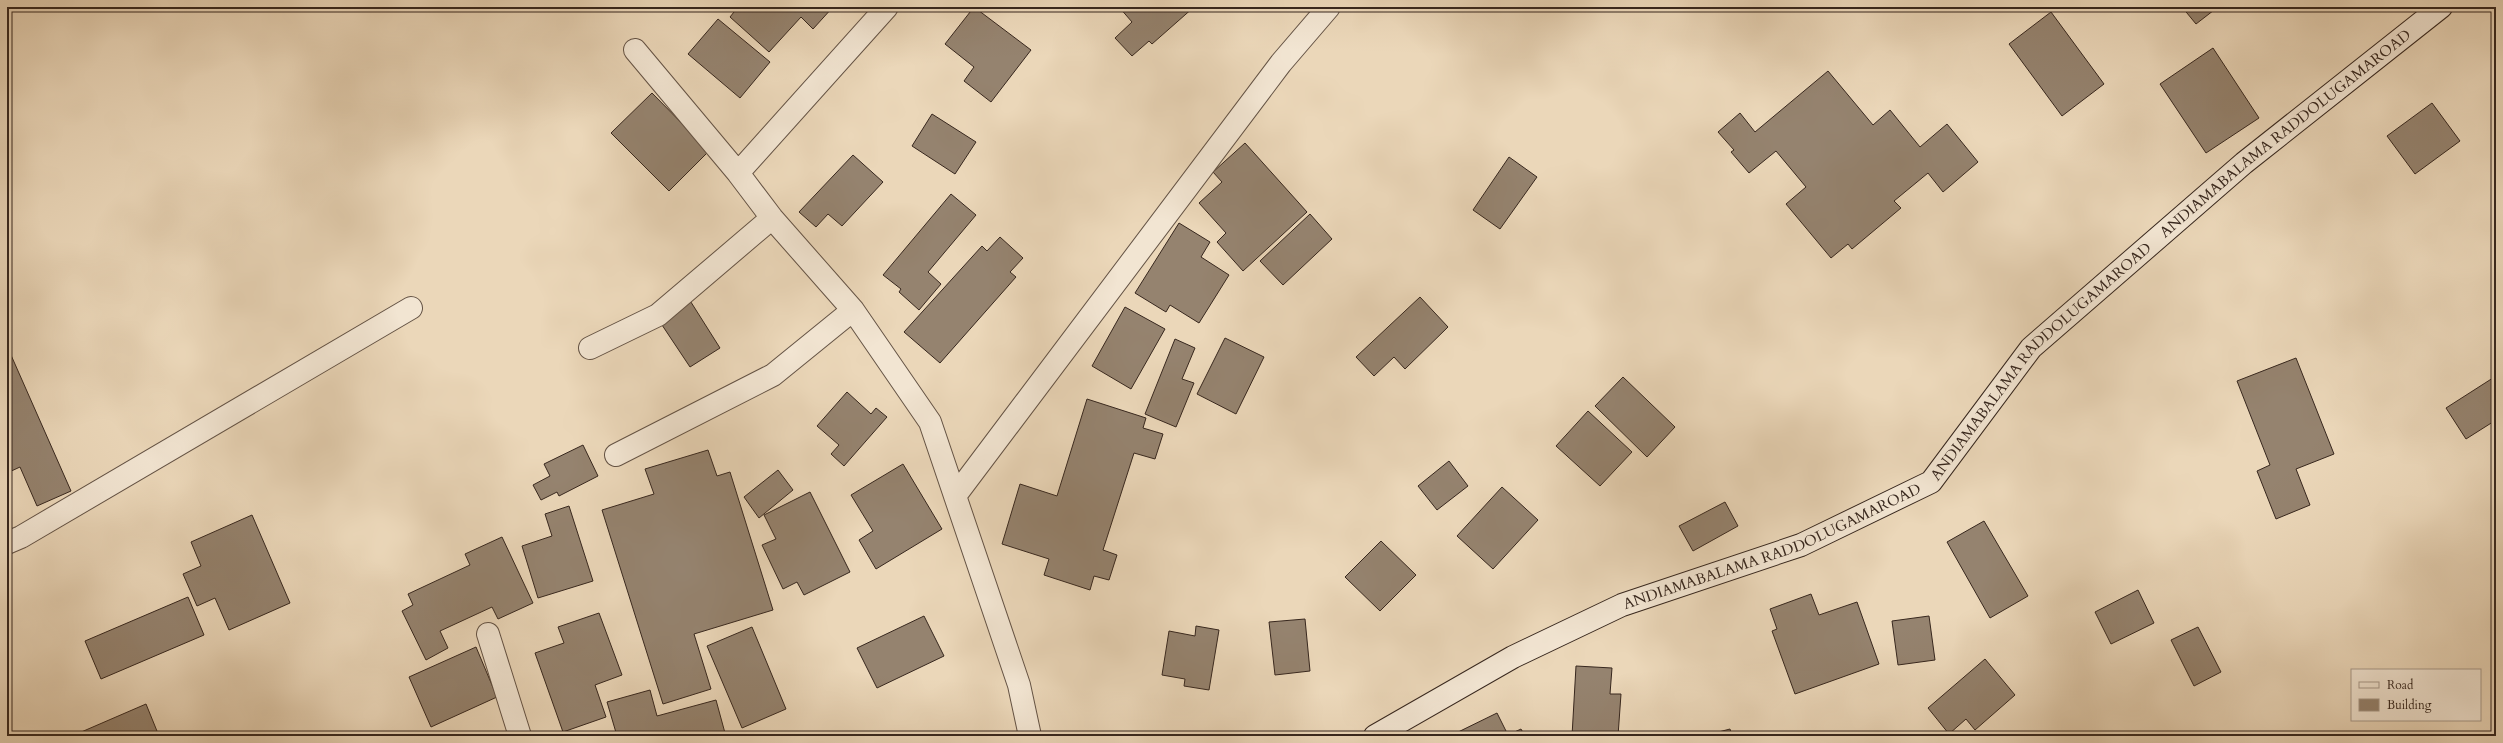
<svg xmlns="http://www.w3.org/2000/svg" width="2503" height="743" font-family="Cardo,serif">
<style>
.building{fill:#95836f;stroke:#37271e}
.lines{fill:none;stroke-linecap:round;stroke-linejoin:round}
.street-casing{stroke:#645345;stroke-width:24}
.secondary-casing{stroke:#37271e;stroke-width:24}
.street{stroke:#f2e5d2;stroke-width:22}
.secondary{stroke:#f2e5d2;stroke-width:22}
.labels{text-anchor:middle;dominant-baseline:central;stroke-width:3;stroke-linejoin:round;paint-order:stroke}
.street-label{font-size:15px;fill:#37271e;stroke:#f2e5d2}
</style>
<rect width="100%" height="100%" fill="#ebd7b9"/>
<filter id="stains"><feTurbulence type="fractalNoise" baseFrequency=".005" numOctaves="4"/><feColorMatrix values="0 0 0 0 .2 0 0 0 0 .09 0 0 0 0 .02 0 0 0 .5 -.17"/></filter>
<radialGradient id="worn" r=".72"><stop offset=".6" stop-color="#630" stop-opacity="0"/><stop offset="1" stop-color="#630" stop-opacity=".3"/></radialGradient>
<path class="building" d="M738 7H833L813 29 801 17 769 52 730 17Z
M974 7 1031 50 991 102 964 81 974 67 945 44Z
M1119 7H1194L1152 44 1149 41 1132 56 1115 38 1132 22Z
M2182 7H2218L2196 24Z
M2051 12 2104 84 2062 116 2009 44Z
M718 19 770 62 740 98 688 54Z
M2213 48 2259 118 2206 153 2160 84Z
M1828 71 1873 125 1890 110 1920 147 1947 124 1978 162 1943 192 1928 173 1894 201 1901 208 1852 249 1848 244 1831 258 1786 204 1806 187 1776 151 1749 173 1731 152 1734 150 1718 132 1740 113 1755 132Z
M652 93 709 151 669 191 611 133Z
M2432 103 2460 141 2415 174 2387 136Z
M932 114 976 142 955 174 912 146Z
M1245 143 1307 212 1243 271 1217 242 1226 233 1199 203 1222 182 1213 172Z
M853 155 883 182 842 226 828 214 816 227 799 212Z
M1509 157 1537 177 1500 229 1473 210Z
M951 194 976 215 928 272 941 284 919 310 899 292 901 289 883 275Z
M1310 214 1332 239 1283 285 1260 261Z
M1179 223 1210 242 1201 257 1229 275 1199 323 1170 305 1166 312 1135 293Z
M1000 237 1023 258 1010 272 1016 277 940 363 904 332 982 246 987 251Z
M1420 297 1448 327 1405 369 1394 357 1374 376 1356 357Z
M689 299 720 348 690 367 658 319Z
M1125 307 1165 329 1131 389 1092 366Z
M1225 338 1264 357 1236 414 1197 394Z
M1175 339 1195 348 1182 379 1194 383 1176 427 1145 414Z
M7 346 71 491 37 506 20 467 7 473Z
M2296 358 2334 454 2296 469 2310 505 2276 519 2257 471 2270 465 2237 381Z
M2496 376V420L2466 439 2446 408Z
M1623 377 1675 427 1647 457 1595 406Z
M847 392 871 414 876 408 887 417 844 466 831 454 839 445 817 426Z
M1087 399 1146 418 1143 428 1163 434 1155 459 1134 453 1103 550 1117 555 1109 580 1094 576 1090 590 1044 575 1049 559 1002 544 1020 484 1057 496Z
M1588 411 1632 452 1600 486 1556 446Z
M583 445 598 476 559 496 557 492 541 500 533 485 550 476 544 464Z
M708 450 717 476 730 472 773 610 694 634 711 689 663 704 602 510 654 494 645 469Z
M1449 461 1468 486 1437 510 1418 486Z
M903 464 942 529 876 569 859 540 873 531 851 495Z
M778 470 793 490 759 518 744 497Z
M1502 487 1538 520 1493 569 1457 536Z
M810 492 850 572 804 595 797 582 783 589 762 545 776 539 764 515Z
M1725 502 1738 526 1693 551 1679 526Z
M569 506 593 581 538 598 522 546 552 536 545 514Z
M252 515 290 603 229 630 215 598 197 606 183 574 201 566 191 542Z
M1984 521 2028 596 1990 618 1947 542Z
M502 537 533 603 498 619 492 607 440 631 448 648 426 660 402 611 413 605 408 594 470 565 465 554Z
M1381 541 1416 575 1380 611 1345 577Z
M2138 590 2154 623 2111 644 2095 612Z
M1811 594 1819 615 1857 602 1879 664 1795 694 1772 631 1777 629 1770 609Z
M188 597 204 635 101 679 85 641Z
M599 613 622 675 595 685 606 717 563 732 535 653 564 643 558 627Z
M924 616 944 656 877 688 857 648Z
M1929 616 1935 660 1898 665 1892 621Z
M1305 619 1310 671 1275 675 1269 622Z
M1196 626 1219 630 1209 690 1184 686 1185 679 1162 675 1169 631 1195 636Z
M752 627 786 709 742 728 707 646Z
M2198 627 2221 672 2194 686 2171 640Z
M476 647 497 697 431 727 409 677Z
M1985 659 2015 695 1975 730 1966 719 1949 734 1928 708Z
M1576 666 1612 668 1610 694H1621L1618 736H1572Z
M650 690 657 716 716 700 725 733 716 736H617L607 702Z
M146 704 159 736H72Z
M1497 713 1508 735 1521 729 1525 736H1450Z
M1730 729 1732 736H1703Z"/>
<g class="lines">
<defs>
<path id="street" d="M635 50 738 173 772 218 853 310 930 422 1019 685 1030 736
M738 173 887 7
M590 348 658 315 772 218
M616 455 773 375 853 310
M955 496 1281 63 1329 7
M7 543 21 537 411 308
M488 634 520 736"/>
<g id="secondary">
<path id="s1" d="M1375 736 1513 657 1622 605 1801 545 1931 482 2031 348 2244 163 2441 7"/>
</g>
</defs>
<use href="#street" class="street-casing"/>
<use href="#secondary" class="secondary-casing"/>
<use href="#street" class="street"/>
<use href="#secondary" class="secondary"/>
</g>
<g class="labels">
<g class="street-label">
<text stroke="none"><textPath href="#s1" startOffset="1113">ANDIAMABALAMA RADDOLUGAMAROAD</textPath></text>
<text stroke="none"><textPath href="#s1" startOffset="777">ANDIAMABALAMA RADDOLUGAMAROAD</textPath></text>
<text stroke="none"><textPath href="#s1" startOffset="441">ANDIAMABALAMA RADDOLUGAMAROAD</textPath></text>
</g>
</g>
<rect width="2503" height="743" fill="none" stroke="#ebd7b9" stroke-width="24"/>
<rect x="8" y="8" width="2487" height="727" fill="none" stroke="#37271e" stroke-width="2"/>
<rect x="12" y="12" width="2479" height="719" fill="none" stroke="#37271e"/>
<rect x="2351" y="669" width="130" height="52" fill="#f2e5d2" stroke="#a7998a"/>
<rect x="2359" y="682" width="20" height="6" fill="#f2e5d2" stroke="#a7998a"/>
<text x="2387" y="689" font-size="12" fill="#37271e">Road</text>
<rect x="2359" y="699" width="20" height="12" fill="#95836f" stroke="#a7998a"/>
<text x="2387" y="709" font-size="12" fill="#37271e">Building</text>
<rect width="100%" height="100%" filter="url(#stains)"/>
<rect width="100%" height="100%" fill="url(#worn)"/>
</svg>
